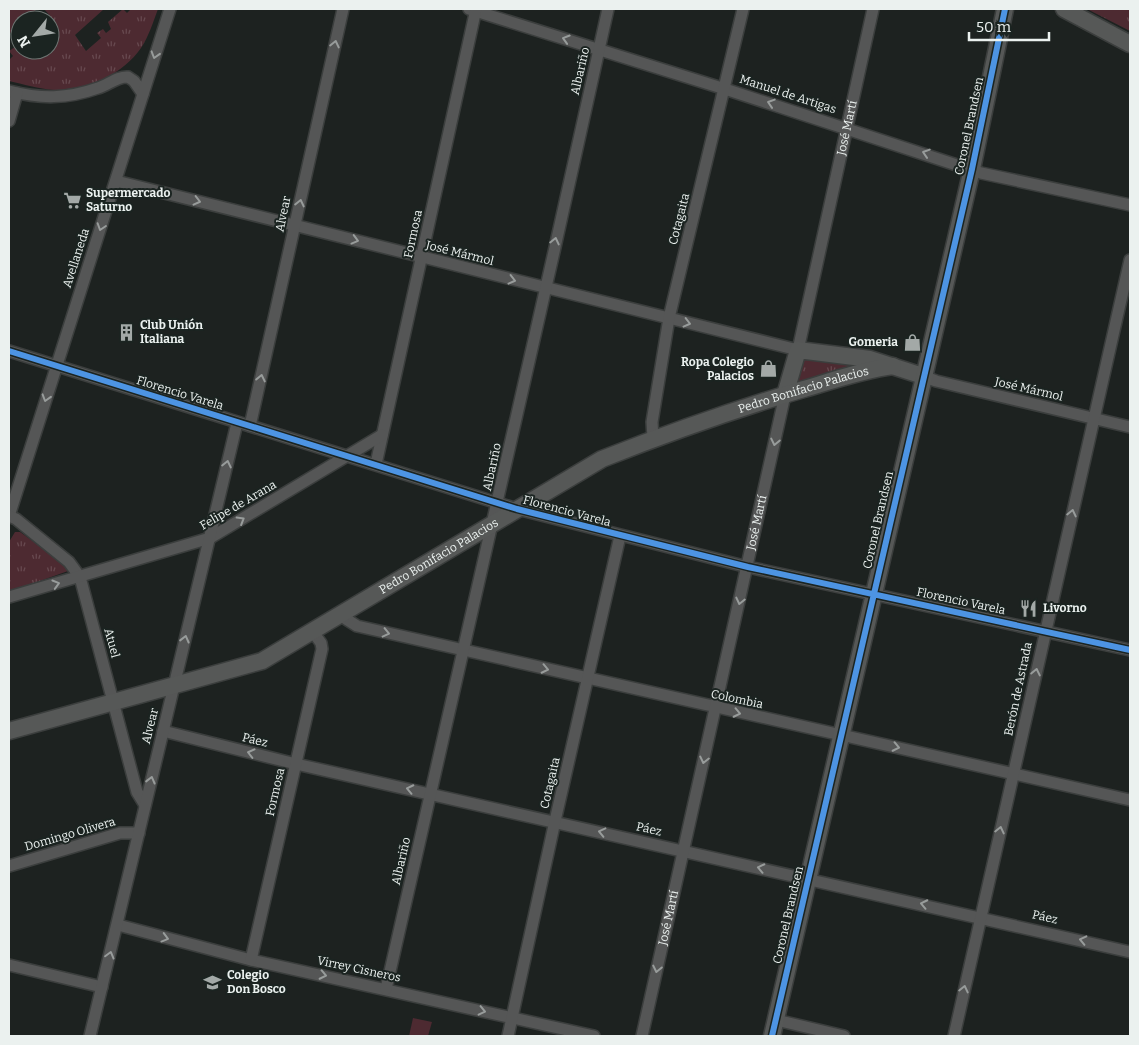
<svg xmlns="http://www.w3.org/2000/svg" width="1139" height="1045" font-family="Bitter,serif">
<style>
.grass{fill:url(#grass-tufts)}
.pitch{fill:#4d2a31}
.lines{fill:none;stroke-linecap:round;stroke-linejoin:round}
.street-casing{stroke:#3b3e3d;stroke-width:14}
.secondary-casing{stroke:#3b3e3d;stroke-width:19}
.street{stroke:#555656;stroke-width:11}
.secondary{stroke:#565857;stroke-width:16}
.cycleway-casing{stroke:#1b2421;stroke-width:9}
.cycleway{stroke:#4d94e3;stroke-width:6}
.oneway{stroke:#989c9b}
.labels{text-anchor:middle;dominant-baseline:central;stroke-width:4;stroke-linejoin:round;paint-order:stroke}
.street-label{font-size:12px;fill:#ebf1ef;stroke:#1b2421}
.poi-label{font-size:12px;font-weight:bold;fill:#ebf1ef;stroke:#1b2421;text-anchor:start}
</style>
<defs>
<pattern id="grass-tufts" width="24" height="20" patternUnits="userSpaceOnUse" patternTransform="scale(1.25)"><rect width="24" height="20" fill="#4d2a31"/><path d="M3 7l-1-3M5 7V3M7 7l1-3M15 17l-1-3M17 17v-4M19 17l1-3" fill="none" stroke="#67494f"/></pattern>
</defs>
<rect width="100%" height="100%" fill="#1d2220"/>
<path class="grass" d="M9 9H37L24 20H20V24L9 34Z
M44 9H104L75 35 86 51 101 38 97 33 103 29 106 33 111 29 108 22 123 9 127 13 131 9H158C153 22 149 36 141 48 123 74 86 92 54 90 39 89 23 84 9 81V60L13 56 9 51 15 47 18 51 50 50V21L53 19Z
M1087 9H1130V31Z
M808 355 851 360 855 367 796 385 801 362Z
M15 532H20L66 565 68 571 9 592V542Z"/>
<path class="pitch" d="M413 1018 432 1022 428 1036H409Z"/>
<g class="lines">
<defs>
<g id="street">
<path d="M469 9 725 89 981 173 1130 205"/>
<path d="M9 91C41 99 67 99 98 88 108 85 118 76 128 77L134 81 143 94"/>
<path d="M9 121 17 93"/>
<path id="s1" d="M116 181 798 350 873 9"/>
<path d="M9 351 517 509 748 567 1130 650"/>
<path d="M923 376 936 381 1130 427"/>
<path d="M250 426 343 9"/>
<path d="M653 438 652 422 669 318 743 9"/>
<path d="M376 464 476 9"/>
<path d="M9 516 170 9"/>
<path d="M9 516 16 519 69 562 80 577 137 792 145 805"/>
<path d="M9 597 210 538 382 435"/>
<path d="M344 613 346 619 357 626 1130 800"/>
<path d="M163 731 296 764 1130 952"/>
<path d="M9 866 120 833H139"/>
<path d="M118 925 251 960 594 1036"/>
<path d="M251 960 322 649 321 643 313 632"/>
<path d="M9 965 102 987"/>
<path d="M386 989C461 662 536 336 608 9"/>
<path d="M776 1020 844 1036"/>
<path d="M90 1036 237 423"/>
<path d="M508 1036 555 821 620 536"/>
<path id="s2" d="M642 1036 785 395"/>
<path d="M954 1036 1130 260"/>
</g>
<g id="secondary">
<path d="M1064 9 1130 44"/>
<path d="M785 395 798 350 870 359 923 376"/>
<path id="s3" d="M9 731 262 661 602 459C668 433 736 409 804 389 834 380 863 370 893 366"/>
<path d="M772 1036 972 169 1005 9"/>
</g>
</defs>
<use href="#street" class="street-casing"/>
<use href="#secondary" class="secondary-casing"/>
<use href="#street" class="street"/>
<use href="#secondary" class="secondary"/>
<defs>
<path id="cycleway" d="M9 351 517 509 748 567 1130 650
M772 1036 972 169 1005 9"/>
</defs>
<use href="#cycleway" class="cycleway-casing"/>
<use href="#cycleway" class="cycleway"/>
</g>
<defs><path id="oneway-chevron" d="M-2-3.5L2.5 0L-2 3.5" fill="none" stroke-width="1.6" stroke-linecap="round" stroke-linejoin="round" transform="scale(1.25)"/></defs>
<g class="oneway">
<use href="#oneway-chevron" transform="translate(566 39) rotate(-163)"/>
<use href="#oneway-chevron" transform="translate(335 44) rotate(-77)"/>
<use href="#oneway-chevron" transform="translate(155 55) rotate(107)"/>
<use href="#oneway-chevron" transform="translate(771 103) rotate(-162)"/>
<use href="#oneway-chevron" transform="translate(926 153) rotate(-162)"/>
<use href="#oneway-chevron" transform="translate(197 201) rotate(14)"/>
<use href="#oneway-chevron" transform="translate(300 203) rotate(-77)"/>
<use href="#oneway-chevron" transform="translate(101 227) rotate(108)"/>
<use href="#oneway-chevron" transform="translate(355 240) rotate(15)"/>
<use href="#oneway-chevron" transform="translate(555 241) rotate(-77)"/>
<use href="#oneway-chevron" transform="translate(512 280) rotate(14)"/>
<use href="#oneway-chevron" transform="translate(687 323) rotate(14)"/>
<use href="#oneway-chevron" transform="translate(261 378) rotate(-78)"/>
<use href="#oneway-chevron" transform="translate(46 398) rotate(107)"/>
<use href="#oneway-chevron" transform="translate(775 442) rotate(102)"/>
<use href="#oneway-chevron" transform="translate(227 464) rotate(-77)"/>
<use href="#oneway-chevron" transform="translate(1072 513) rotate(-77)"/>
<use href="#oneway-chevron" transform="translate(241 520) rotate(-31)"/>
<use href="#oneway-chevron" transform="translate(56 584) rotate(-16)"/>
<use href="#oneway-chevron" transform="translate(740 601) rotate(103)"/>
<use href="#oneway-chevron" transform="translate(386 633) rotate(13)"/>
<use href="#oneway-chevron" transform="translate(185 639) rotate(-76)"/>
<use href="#oneway-chevron" transform="translate(545 669) rotate(12)"/>
<use href="#oneway-chevron" transform="translate(1036 672) rotate(-78)"/>
<use href="#oneway-chevron" transform="translate(737 713) rotate(12)"/>
<use href="#oneway-chevron" transform="translate(896 747) rotate(12)"/>
<use href="#oneway-chevron" transform="translate(251 753) rotate(-166)"/>
<use href="#oneway-chevron" transform="translate(704 760) rotate(103)"/>
<use href="#oneway-chevron" transform="translate(151 780) rotate(-76)"/>
<use href="#oneway-chevron" transform="translate(410 789) rotate(-168)"/>
<use href="#oneway-chevron" transform="translate(1000 830) rotate(-77)"/>
<use href="#oneway-chevron" transform="translate(602 832) rotate(-167)"/>
<use href="#oneway-chevron" transform="translate(761 868) rotate(-168)"/>
<use href="#oneway-chevron" transform="translate(924 904) rotate(-168)"/>
<use href="#oneway-chevron" transform="translate(165 938) rotate(15)"/>
<use href="#oneway-chevron" transform="translate(1083 940) rotate(-167)"/>
<use href="#oneway-chevron" transform="translate(110 955) rotate(-75)"/>
<use href="#oneway-chevron" transform="translate(657 969) rotate(102)"/>
<use href="#oneway-chevron" transform="translate(323 975) rotate(12)"/>
<use href="#oneway-chevron" transform="translate(964 989) rotate(-77)"/>
<use href="#oneway-chevron" transform="translate(482 1011) rotate(13)"/>
</g>
<defs>
<symbol id="supermarket-bare" viewBox="-9 -9 18 18"><path d="M-6-5.5h2.5l.6 2H6L4.5 2H-2.5L-4.4-4H-6ZM-1.5 3.2a1.3 1.3 0 1 0 .1 0ZM3 3.2a1.3 1.3 0 1 0 .1 0Z" fill="#a3a9a7" stroke="#1b2421" stroke-width="2.5" paint-order="stroke"/></symbol>
<symbol id="building-bare" viewBox="-9 -9 18 18"><path d="M-4-6H4V6H1V3H-1V6H-4ZM-2.5-4.3h1.7v1.8h-1.7ZM.8-4.3h1.7v1.8H.8ZM-2.5-1h1.7V.8h-1.7ZM.8-1h1.7V.8H.8Z" fill="#a3a9a7" stroke="#1b2421" stroke-width="2.5" paint-order="stroke"/></symbol>
<symbol id="shop-bare" viewBox="-9 -9 18 18"><path d="M-5-2.5h2.3a2.7 3.5 0 0 1 5.4 0H5L5.5 6h-11ZM-1.5-2.5h3a1.5 2.3 0 0 0-3 0Z" fill="#a3a9a7" stroke="#1b2421" stroke-width="2.5" paint-order="stroke"/></symbol>
<symbol id="restaurant-bare" viewBox="-9 -9 18 18"><path d="M-5-6h1v4h1v-4h1v4h1v-4h1v5L-1.5 .5V6h-2V.5L-5-1ZM5-6V6H3V1.5H1.5Q1.5-4 5-6Z" fill="#a3a9a7" stroke="#1b2421" stroke-width="2.5" paint-order="stroke"/></symbol>
<symbol id="school-bare" viewBox="-9 -9 18 18"><path d="M0-5L7-2L0 1L-7-2ZM-4 1L0 2.5L4 1V4Q0 6-4 4Z" fill="#a3a9a7" stroke="#1b2421" stroke-width="2.5" paint-order="stroke"/></symbol>
</defs>
<g fill-rule="evenodd">
<use href="#supermarket-bare" x="60" y="188" width="25" height="25"/>
<use href="#building-bare" x="114" y="320" width="25" height="25"/>
<use href="#shop-bare" x="900" y="330" width="25" height="25"/>
<use href="#shop-bare" x="756" y="356" width="25" height="25"/>
<use href="#restaurant-bare" x="1016" y="596" width="25" height="25"/>
<use href="#school-bare" x="200" y="970" width="25" height="25"/>
</g>
<g class="labels">
<g class="street-label">
<text transform="translate(580 71) rotate(-77)">Albariño</text>
<text transform="translate(788 94) rotate(18)">Manuel de Artigas</text>
<text transform="translate(969 126) rotate(-78)">Coronel Brandsen</text>
<text stroke="none"><textPath href="#s1" startOffset="930">José Martí</textPath></text>
<text transform="translate(283 214) rotate(-78)">Alvear</text>
<text transform="translate(679 219) rotate(-76)">Cotagaita</text>
<text transform="translate(413 234) rotate(-78)">Formosa</text>
<text transform="translate(460 253) rotate(14)">José Mármol</text>
<text transform="translate(76 258) rotate(-72)">Avellaneda</text>
<text transform="translate(1029 389) rotate(13)">José Mármol</text>
<text stroke="none"><textPath href="#s3" startOffset="871">Pedro Bonifacio Palacios</textPath></text>
<text transform="translate(180 393) rotate(17)">Florencio Varela</text>
<text transform="translate(492 467) rotate(-78)">Albariño</text>
<text transform="translate(238 505) rotate(-30)">Felipe de Arana</text>
<text transform="translate(567 511) rotate(15)">Florencio Varela</text>
<text transform="translate(878 520) rotate(-77)">Coronel Brandsen</text>
<text stroke="none"><textPath href="#s2" startOffset="526">José Martí</textPath></text>
<text stroke="none"><textPath href="#s3" startOffset="468">Pedro Bonifacio Palacios</textPath></text>
<text transform="translate(961 601) rotate(12)">Florencio Varela</text>
<text transform="translate(112 643) rotate(75)">Atuel</text>
<text transform="translate(1018 689) rotate(-78)">Berón de Astrada</text>
<text transform="translate(737 699) rotate(12)">Colombia</text>
<text transform="translate(150 726) rotate(-76)">Alvear</text>
<text transform="translate(255 740) rotate(14)">Páez</text>
<text transform="translate(550 783) rotate(-77)">Cotagaita</text>
<text transform="translate(275 792) rotate(-77)">Formosa</text>
<text transform="translate(649 829) rotate(13)">Páez</text>
<text transform="translate(70 834) rotate(-16)">Domingo Olivera</text>
<text transform="translate(401 861) rotate(-77)">Albariño</text>
<text transform="translate(788 915) rotate(-77)">Coronel Brandsen</text>
<text stroke="none"><textPath href="#s2" startOffset="121">José Martí</textPath></text>
<text transform="translate(1045 917) rotate(13)">Páez</text>
<text transform="translate(359 969) rotate(12)">Virrey Cisneros</text>
</g>
<g class="poi-label">
<text x="86" y="193">Supermercado<tspan x="86" dy="14">Saturno</tspan></text>
<text x="140" y="325">Club Unión<tspan x="140" dy="14">Italiana</tspan></text>
<text x="898" y="342" text-anchor="end">Gomeria</text>
<text x="754" y="362" text-anchor="end">Ropa Colegio<tspan x="754" dy="14">Palacios</tspan></text>
<text x="1043" y="608">Livorno</text>
<text x="227" y="975">Colegio<tspan x="227" dy="14">Don Bosco</tspan></text>
</g>
</g>
<rect width="1139" height="1045" fill="none" stroke="#ebf1ef" stroke-width="20"/>
<g transform="translate(35 35) rotate(240)"><circle r="24" fill="#1b2421" stroke="#6e7673"/>
<path d="M0-4L9 19L0 12L-9 19Z" fill="#a3a9a7"/>
<text y="-8" font-size="14" font-weight="bold" text-anchor="middle" fill="#ebf1ef">N</text>
</g>
<path d="M969 32v8h80v-8" fill="none" stroke="#ebf1ef" stroke-width="2.5"/>
<text x="976" y="32" font-size="15" fill="#ebf1ef" stroke="#1b2421" stroke-width="4" paint-order="stroke">50 m</text>
</svg>
